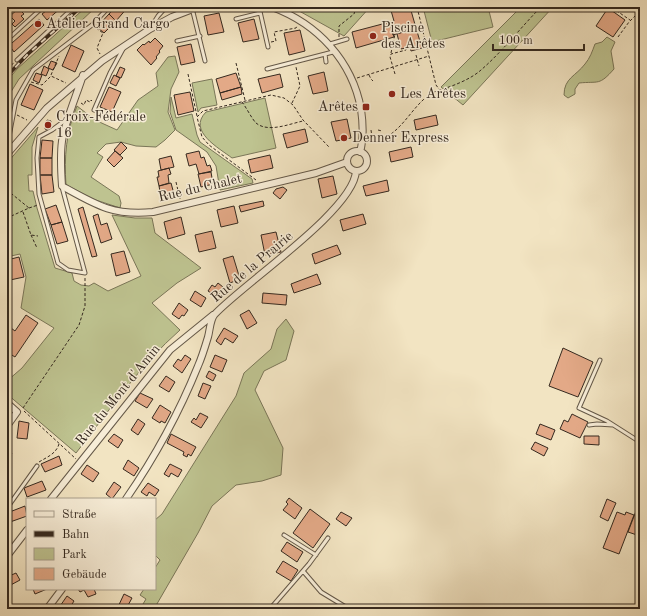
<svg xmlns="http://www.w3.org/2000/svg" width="647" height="616" font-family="'Old Standard TT',serif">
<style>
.green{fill:#bec390;stroke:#7a7658}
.building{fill:#e3a987;stroke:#35291f}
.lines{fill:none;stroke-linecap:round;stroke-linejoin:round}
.service-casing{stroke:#645848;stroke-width:5}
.minor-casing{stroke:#645848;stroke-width:8}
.path{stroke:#35291f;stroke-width:1;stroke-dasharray:3 2;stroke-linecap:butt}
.service{stroke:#f7edd7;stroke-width:3}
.minor{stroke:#f7edd7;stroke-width:6}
.rail-casing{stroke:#35291f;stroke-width:3.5}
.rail{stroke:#f7edd7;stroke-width:2;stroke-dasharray:6;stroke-linecap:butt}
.poi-dot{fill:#8f2418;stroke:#f7edd7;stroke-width:1.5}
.labels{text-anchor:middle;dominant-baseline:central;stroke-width:3;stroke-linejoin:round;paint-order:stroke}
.poi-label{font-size:14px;fill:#35291f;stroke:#f7edd7;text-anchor:start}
.street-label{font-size:14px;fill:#35291f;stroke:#f7edd7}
</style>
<rect width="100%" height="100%" fill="#f2e4c2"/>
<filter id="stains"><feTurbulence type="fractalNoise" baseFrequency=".005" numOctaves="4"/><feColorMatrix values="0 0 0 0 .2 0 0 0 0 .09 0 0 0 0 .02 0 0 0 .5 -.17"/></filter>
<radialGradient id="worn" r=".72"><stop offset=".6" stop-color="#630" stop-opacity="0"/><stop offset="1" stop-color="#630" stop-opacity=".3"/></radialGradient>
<path class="green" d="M86 7H96L19 79 9 95 7 101V81L17 69Z
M292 7H370L344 36Z
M423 7H488L493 27 432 42Z
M521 7H553L463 105 441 87Z
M607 37 615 42 611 51 614 69C599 86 599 81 579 83L575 89V94L568 98 564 95C564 78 576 76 585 64 590 58 592 52 595 44L602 42Z
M175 56 179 72 171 89 168 112 175 130 165 140 156 147 136 146 121 142 106 144 97 153 103 157 91 177 119 196 121 203 120 208 96 200 66 185C64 157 66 132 77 106L95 120 117 130 138 100 158 86 156 73 168 57Z
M212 79 217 105 201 108 198 112 192 83Z
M171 97 176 118 192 114 197 135 200 142 252 179 253 183 220 190 216 166 207 152 176 130 170 112Z
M265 98 276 148 232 158C219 148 187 131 206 112Z
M38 127 32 147V175H28L29 191H33L37 208 55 268 72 273 74 281 81 285 89 286 94 283 108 291 141 276 112 215 135 218H152L155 233 201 268 177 283 152 303 180 330C140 365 109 411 76 453L7 394V381L22 368 54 328 21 308 26 277 20 254 11 256 7 242V163Z
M286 319 294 331 286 360 264 371 255 390 283 448 281 475 262 481 236 485 212 506 198 533 154 609H140L146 599 140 595 144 589H155V568L160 560 155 555V520L162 514 236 396 244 373 271 349 277 329Z"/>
<path class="building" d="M17 7H26L21 11 24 14 21 16 24 19 15 27 12 24 15 21 10 16 18 9Z
M51 7H62L47 20 42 14Z
M115 7H128L116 21 109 14Z
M390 7H410L416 28 393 35 390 23 394 21Z
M608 8 625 20 613 37 596 26Z
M219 13 224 32 208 35 204 16Z
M109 14 116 21 104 33 97 27Z
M39 19 44 25 14 52 7 42 10 40 12 43Z
M254 19 259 39 243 42 238 23Z
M390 23 394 37 356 48 352 32 390 22Z
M416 28 422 48 411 51 410 47 401 49 397 34Z
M300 30 305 51 289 55 284 33Z
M155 38 163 46 159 51 160 52 156 57 157 58 151 65 137 50 143 44 144 45 149 41 150 43Z
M191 44 195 62 181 65 177 47Z
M71 45 84 51 75 72 62 66Z
M51 61 57 63 53 70 48 68Z
M44 66 49 69 46 76 41 74Z
M120 67 125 69 121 78 116 76Z
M324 72 328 91 313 94 308 76Z
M36 73 42 75 39 83 33 80Z
M236 73 241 87 220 93 216 79Z
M280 74 283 87 262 93 258 79Z
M114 75 120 78 116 86 110 83Z
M30 84 43 90 34 110 21 105Z
M109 87 121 92 112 112 100 107Z
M241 87 242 94 222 100 220 93Z
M190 92 194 111 178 115 174 95Z
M436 115 438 125 416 130 414 120Z
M347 119 351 138 336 141 331 122Z
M47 120 51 121 49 130 45 129Z
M305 129 308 142 287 148 283 134Z
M42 140 53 141 52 158H40Z
M121 142 127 148 120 155 114 150Z
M411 147 413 157 391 162 389 152Z
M115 151 123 158 114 167 107 160Z
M199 151 201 158 204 157 207 166 210 165 212 171 199 174 196 164 189 166 186 154Z
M270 155 273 168 251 173 248 160Z
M171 156 174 167 161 170 159 159Z
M40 158H52V175H40Z
M169 168 171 174 168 175 169 183 159 186 157 177H159L158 171Z
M211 172 213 184 201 187 198 174Z
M40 175H52L54 192 42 194Z
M333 176 337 194 322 198 318 179Z
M387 180 389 191 366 196 363 186Z
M171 183 174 194 161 197 159 186Z
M283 187 287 190 280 199 273 193 276 189Z
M263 201 264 206 241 212 239 206Z
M56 205 62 222 51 225 45 209Z
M234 206 238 223 221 227 217 210Z
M83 207 97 256 92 257 78 209Z
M98 214 101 225 107 223 112 239 101 243 93 216Z
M363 214 366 224 343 231 340 220Z
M181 217 185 234 168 239 164 222Z
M62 222 68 241 57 244 51 225Z
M212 231 216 248 199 252 195 235Z
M276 232 281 252 265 255 261 235Z
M337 245 341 254 315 264 312 254Z
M124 251 130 272 116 276 111 254Z
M233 256 240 279 230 283 223 259Z
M19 257 24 277 10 280 7 260Z
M317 274 321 284 294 293 291 284Z
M218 283 223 287 217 297 208 291 212 285 215 287Z
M195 291 206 298 201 307 190 300Z
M263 293 287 295 286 305 262 303Z
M179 303 188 310 184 316 182 315 179 319 172 314Z
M249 310 257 323 247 329 240 315Z
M26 315 38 323 15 357 7 352V325L15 331Z
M224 328 238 336 233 343 225 338 221 345 216 341Z
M563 348 593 362 578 397 549 386Z
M185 355 191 359 182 373 173 366 178 359 181 361Z
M215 355 227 360 222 372 210 367Z
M209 371 216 375 213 381 206 377Z
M166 376 175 382 169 392 159 386Z
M203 383 211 386 205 399 198 396Z
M140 393 153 399 147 408 135 401Z
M160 405 171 412 165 423 161 421 160 423 152 418Z
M200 413 208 417 201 428 191 422 194 418 196 420Z
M572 414 588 422 580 438 560 429 564 420 568 422Z
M138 419 145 424 138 435 131 430Z
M19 421 29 423 27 439 17 438Z
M540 424 555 430 551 440 536 434Z
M114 434 123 440 118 448 108 441Z
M171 434 196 447 191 456 188 454 187 457 183 455 184 452 167 443Z
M584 436H599V445L584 444Z
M535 442 548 448 544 456 531 449Z
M7 449 12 453 7 460Z
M59 456 62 465 45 472 41 464Z
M128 460 139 468 134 476 123 469Z
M170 464 182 470 178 477 171 473 169 477 164 474Z
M87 465 99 473 93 482 81 474Z
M42 481 46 490 27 497 24 488Z
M114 482 121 487 112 499 106 494Z
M148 483 159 490 155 496 149 492 147 496 141 492Z
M289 498 302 508 295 519 283 510 288 504 286 502Z
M607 499 616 503 608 521 600 517Z
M25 506 27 516 10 522 7 513Z
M310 509 330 524 313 548 293 533Z
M636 511 640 513V536L628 532Z
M341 512 352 518 346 526 336 519Z
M617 512 625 515 626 512 634 515 619 554 603 548Z
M287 542 303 552 297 562 281 551Z
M283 561 298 570 291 581 276 572Z
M16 573 20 580 7 587V577Z
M33 589H47L35 594Z
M78 589H94L96 594 88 597 84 590 80 592Z
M124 594 132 598 126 609H117Z
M67 596 74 601 69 609H58Z"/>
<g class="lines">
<defs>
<path id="service" d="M259 7 268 47
M192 8 205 61
M236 19 260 13
M151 27 158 16 166 7
M7 40 43 7
M177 41 200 36
M330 44 347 39
M325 54 326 62
M17 60 74 7
M267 69 333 52
M94 110 110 73 123 49
M7 147 16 100 33 70 92 25 109 7
M62 187 85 273 68 270 58 263 39 194 37 158 39 137 52 130 67 119
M600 360 579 408 607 421 640 442
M589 425 597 424 613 425
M7 508 37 466
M284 535 316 555
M303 571 321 592 349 609
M270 609 309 564 328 538"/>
<path id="minor" d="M272 7C318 24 352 61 361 109 363 123 364 138 360 152
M83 75C76 97 66 119 62 141 60 156 61 171 62 186 96 205 113 216 153 212L316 173 347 162
M347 161a10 10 0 1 1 20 0a10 10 0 1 1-20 0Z
M7 154 47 108 102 61 150 29 172 17 198 7
M7 403 17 412 7 426
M51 499 170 350 213 315
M126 499C155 457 179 413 198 366 202 357 205 347 208 337 210 330 210 319 215 314 244 283 354 210 356 171
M7 556 27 530
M47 609 62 589"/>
</defs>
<use href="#service" class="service-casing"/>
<use href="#minor" class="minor-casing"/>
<path class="path" d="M417 7 436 85 439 89
M613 7 614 9 630 20
M203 11 222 7
M7 22 12 29
M96 28 103 33 97 48 100 54
M339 37V26L354 14 356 7
M618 37 629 22 640 11
M271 42 276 41 274 32 296 28 297 26
M391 53 395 34
M416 55 419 66
M236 63 245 100
M7 68 14 63
M188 74 197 116
M395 74 390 57 391 54 406 50V48
M51 75 59 56
M369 75 371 79 373 81
M357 78 429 56
M31 82 42 85 51 76 66 83
M242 102C246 107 252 119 256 123 268 133 289 124 303 121
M81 103 84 105 86 100 90 102 91 100 92 101
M292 103 300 86 296 67
M17 115 27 120
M371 130 373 144
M378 130 382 131
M391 134C406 123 414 106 429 95 435 91 440 90 446 88 458 84 472 78 481 70 503 51 521 27 541 7
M256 180 209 145 202 137 197 117 203 111 271 95 284 98 293 105 303 120 329 147
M176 182 180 199
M7 190 29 208 7 218
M29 208 38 205
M23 212 31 235 38 236
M31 235 37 248
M23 408 79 325 85 306V277
M24 411 76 459
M39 462C47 457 56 454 59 444"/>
<use href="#service" class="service"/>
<use href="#minor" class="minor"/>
<defs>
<path id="rail" d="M7 76 28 54 81 7"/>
</defs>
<use href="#rail" class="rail-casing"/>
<use href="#rail" class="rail"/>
</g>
<g class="poi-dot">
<circle cx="38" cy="24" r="4"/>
<circle cx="373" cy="36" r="4"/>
<circle cx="392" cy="94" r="4"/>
<rect x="362" y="103" width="8" height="8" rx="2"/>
<circle cx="48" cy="125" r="4"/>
<circle cx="344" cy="138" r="4"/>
</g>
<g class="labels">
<g class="poi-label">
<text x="46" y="24">Atelier Grand Cargo</text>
<text x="381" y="28">Piscine<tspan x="381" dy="16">des Arêtes</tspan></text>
<text x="400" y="94">Les Arêtes</text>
<text x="358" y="107" text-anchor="end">Arêtes</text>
<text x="56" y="117">Croix-Fédérale<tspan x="56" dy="16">16</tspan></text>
<text x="352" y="138">Denner Express</text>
</g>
<g class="street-label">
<text transform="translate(200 188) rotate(-13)">Rue du Chalet</text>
<text transform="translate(252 267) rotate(-40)">Rue de la Prairie</text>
<text transform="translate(118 395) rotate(-51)">Rue du Mont d'Amin</text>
</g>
</g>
<rect width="647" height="616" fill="none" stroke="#f2e4c2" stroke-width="24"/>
<rect x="8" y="8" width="631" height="600" fill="none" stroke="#35291f" stroke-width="2"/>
<rect x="12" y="12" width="623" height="592" fill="none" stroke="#35291f"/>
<rect x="26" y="498" width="130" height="92" fill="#f7edd7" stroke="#a99f8d"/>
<rect x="34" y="511" width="20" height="6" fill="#f7edd7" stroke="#a99f8d"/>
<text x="62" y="518" font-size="12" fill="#35291f">Straße</text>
<rect x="34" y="531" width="20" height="6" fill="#35291f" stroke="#a99f8d"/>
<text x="62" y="538" font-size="12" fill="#35291f">Bahn</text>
<rect x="34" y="548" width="20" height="12" fill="#bec390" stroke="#a99f8d"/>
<text x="62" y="558" font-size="12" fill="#35291f">Park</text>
<rect x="34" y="568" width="20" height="12" fill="#e3a987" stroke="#a99f8d"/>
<text x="62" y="578" font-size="12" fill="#35291f">Gebäude</text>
<path d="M493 44v6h91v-6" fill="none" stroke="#35291f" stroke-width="2"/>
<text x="499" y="44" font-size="12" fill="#35291f" stroke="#f7edd7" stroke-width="3" paint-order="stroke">100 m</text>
<rect width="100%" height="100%" filter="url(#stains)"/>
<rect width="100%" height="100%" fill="url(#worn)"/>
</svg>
